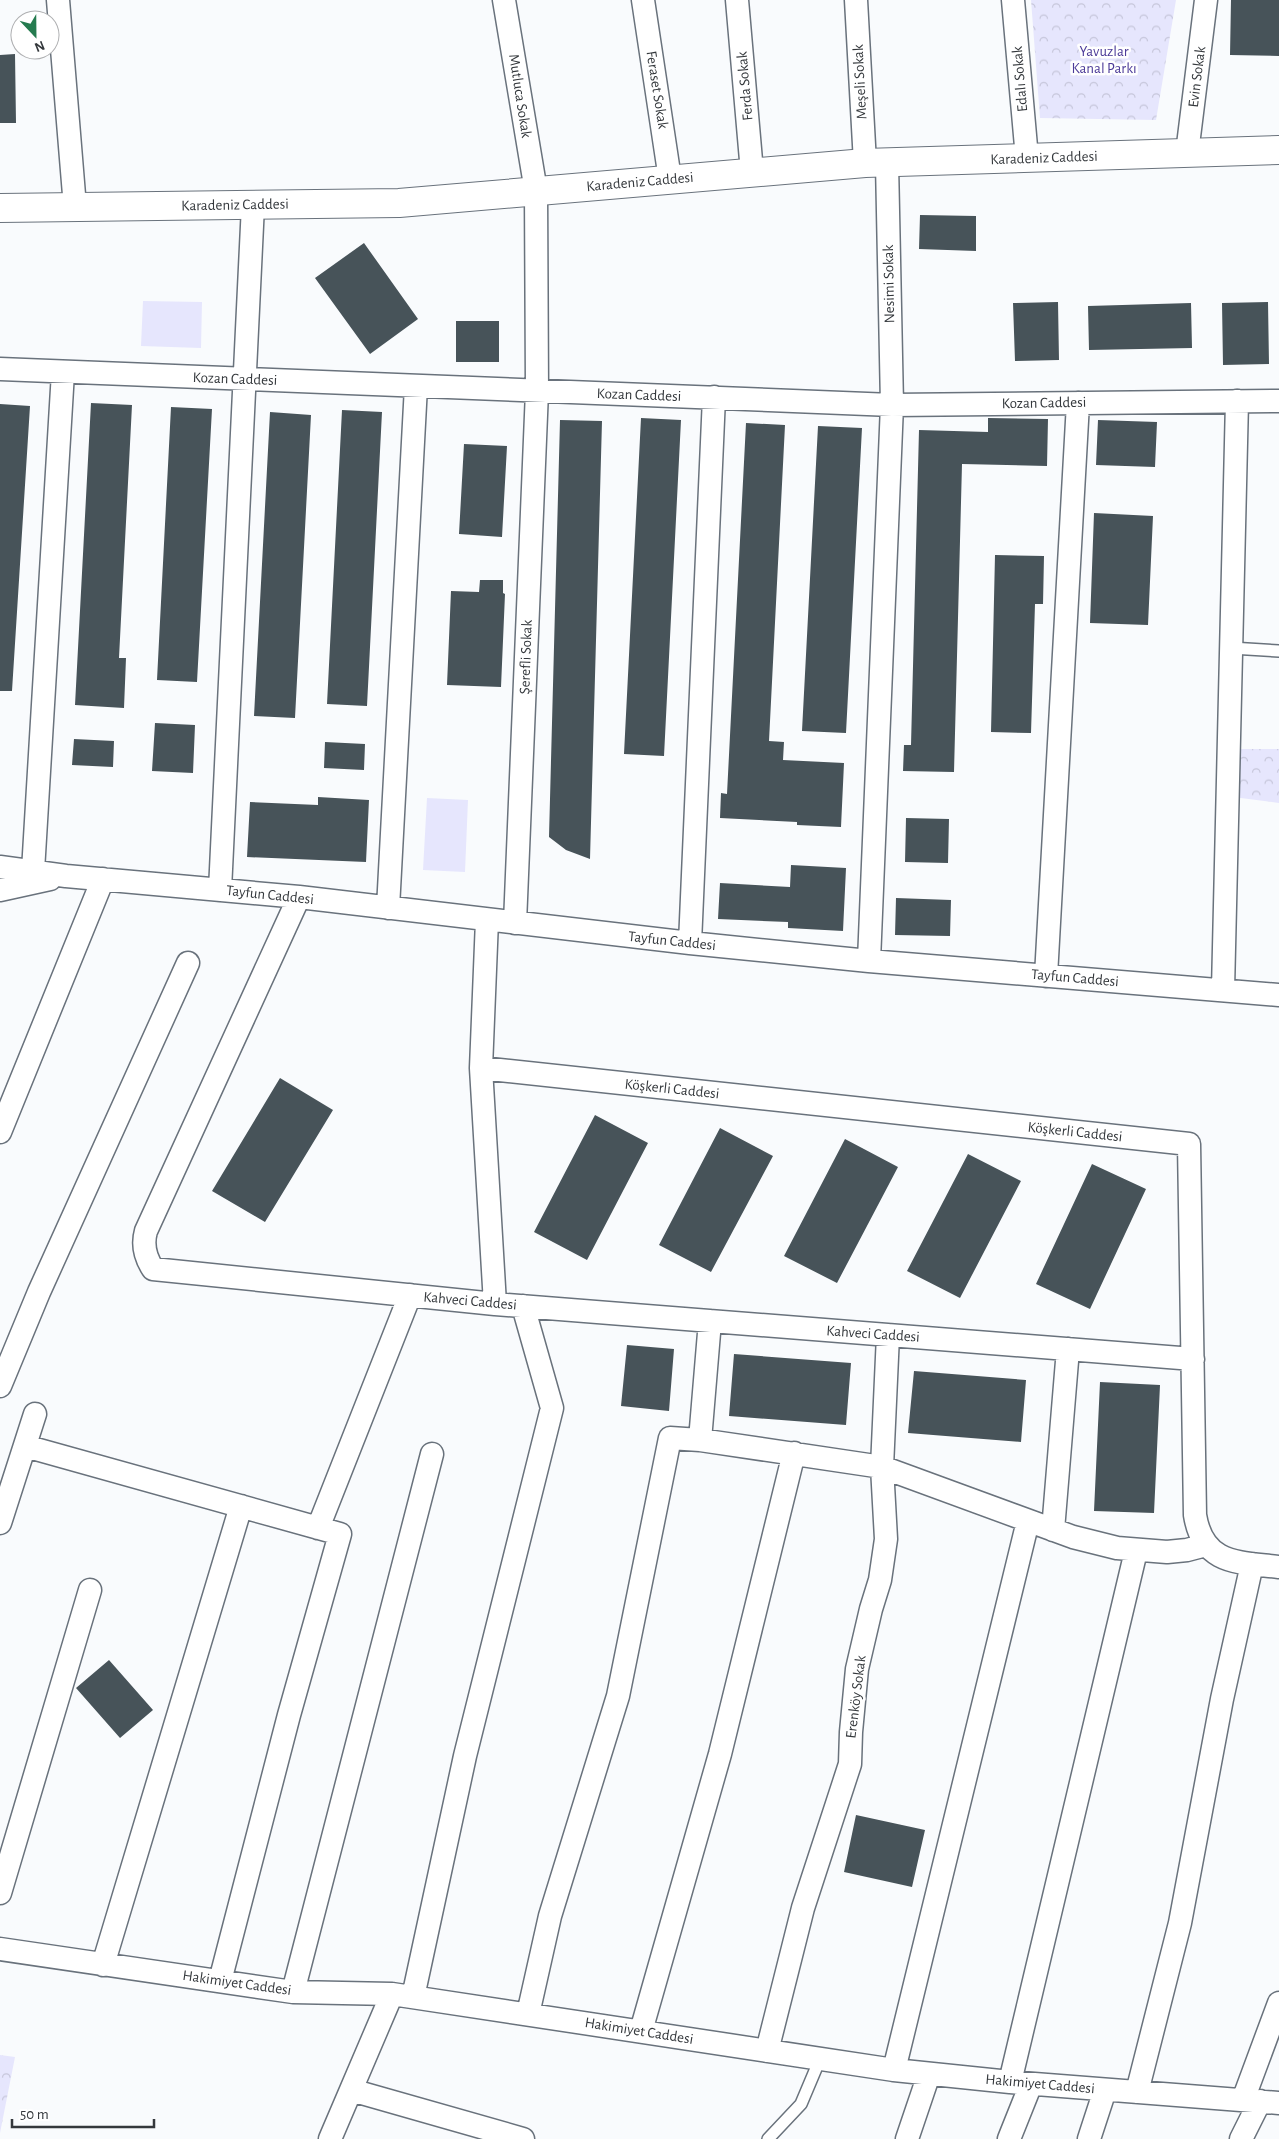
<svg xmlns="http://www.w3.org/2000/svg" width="1279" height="2139" font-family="'Alegreya Sans',sans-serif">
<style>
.forest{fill:url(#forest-crowns)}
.pitch{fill:#e6e6fd}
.building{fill:#475359}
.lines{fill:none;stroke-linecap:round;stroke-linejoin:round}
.service-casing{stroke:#69727c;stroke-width:14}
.minor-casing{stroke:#69727c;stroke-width:25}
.tertiary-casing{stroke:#69727c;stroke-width:30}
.service{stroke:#fff;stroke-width:11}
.minor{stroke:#fff;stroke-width:22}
.tertiary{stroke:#fff;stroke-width:28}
.labels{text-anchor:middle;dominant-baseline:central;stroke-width:5;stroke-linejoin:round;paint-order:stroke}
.park-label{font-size:15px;fill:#4c3b98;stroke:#fff}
.street-label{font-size:15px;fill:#34383c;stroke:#fff}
</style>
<defs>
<pattern id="forest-crowns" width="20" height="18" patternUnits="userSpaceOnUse" patternTransform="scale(1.25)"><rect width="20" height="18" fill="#e6e6fd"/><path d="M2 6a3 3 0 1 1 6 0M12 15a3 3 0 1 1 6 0" fill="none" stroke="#c6c6da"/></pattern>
</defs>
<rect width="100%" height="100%" fill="#f9fbfd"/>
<path class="forest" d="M1031 0H1176L1156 120 1040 118Z
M1234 749H1279V803L1233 797Z
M0 2055 15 2057 0 2133Z"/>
<path class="pitch" d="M143 301 202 302 201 348 141 346Z
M427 798 468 800 465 872 423 870Z"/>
<path class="building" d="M1231 0H1279V56L1230 55Z
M15 54 16 123H0V55Z
M920 215 976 216V251L919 249Z
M364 243 418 319 370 354 315 278Z
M1058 302 1059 360 1015 361 1013 303Z
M1268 302 1269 364 1223 365 1222 303Z
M1191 303 1192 348 1089 350 1088 306Z
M456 321H499V362H456Z
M91 403 132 405 119 658H126L124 708 75 705Z
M0 404 30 406 12 691H0Z
M171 407 212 409 197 682 157 680Z
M342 410 382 412 367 706 327 704Z
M270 412 311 415 295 718 254 716Z
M641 418 681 420 664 756 624 754Z
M988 418 1048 419 1047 466 962 464 954 772 903 771 904 745H911L919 430 988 432Z
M560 420 602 421 590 859 566 850 549 837Z
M1098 420 1157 422 1155 467 1096 465Z
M746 423 785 425 769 741 784 742 783 760 844 763 841 827 797 825V822L720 818 721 793 727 794Z
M818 426 862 428 846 733 802 731Z
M464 444 507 446 502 537 459 534Z
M1094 513 1153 516 1148 625 1090 623Z
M995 555 1044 556 1043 604H1035L1031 733 991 732Z
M480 580H503V593L505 594 501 687 447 685 451 591 479 592Z
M155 723 195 725 193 773 152 771Z
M74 739 114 741 113 767 72 765Z
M325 742 365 744 364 770 324 768Z
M318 797 369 800 366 862 247 857 250 802 318 805Z
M906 818 949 819 948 863 905 862Z
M791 865 846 868 843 931 788 928V922L718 919 720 883 790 887Z
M896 898 951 900 950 936 895 935Z
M280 1078 333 1110 265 1222 212 1191Z
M595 1115 648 1143 587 1260 534 1232Z
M720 1128 773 1156 711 1272 659 1245Z
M845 1139 898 1167 837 1283 784 1256Z
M968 1154 1021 1181 960 1298 907 1271Z
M1092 1164 1146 1189 1090 1309 1036 1284Z
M627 1345 674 1349 669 1411 621 1406Z
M734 1354 851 1363 846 1425 729 1416Z
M914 1371 1026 1380 1021 1442 908 1433Z
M1100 1382 1160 1385 1154 1513 1094 1511Z
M109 1660 153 1710 120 1738 76 1688Z
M856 1815 925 1830 912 1887 844 1872Z"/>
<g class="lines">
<defs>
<path id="service" d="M1231 648 1279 651
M768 2139 801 2104 820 2059"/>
<path id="minor" d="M58 0 75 207
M504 0 536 191 537 391 515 923
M643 0 670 179
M737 0 752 172
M856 0 865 163
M1013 0 1027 158
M1187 153 1206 0
M0 369 892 405 1279 401
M0 867 66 876 299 897 690 943 869 961 1279 995
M33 871 63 372
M0 890 50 879
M220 890 253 205
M299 897 146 1231C142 1245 145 1257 153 1269L495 1304 1193 1359
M388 908 416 386
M487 920 481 1068 495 1304
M690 943 714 397
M869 961 892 405 887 163
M1046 976 1078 403
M1223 990 1237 401
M481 1068 1189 1144 1195 1515C1203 1565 1238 1562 1279 1567
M0 1132 103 879
M0 1386 39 1292 188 963
M700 1440 710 1321
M25 1446 340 1534 289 1715 220 1981
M0 1523 35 1414
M318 1528 410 1295
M1053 1530 1068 1349
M0 1893 90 1590
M0 1949 293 1992 392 1994 894 2070 1010 2082 1279 2103
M103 1965 241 1506
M293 1992 432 1454
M413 1997 465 1756 552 1408 523 1306
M528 2014 550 1916 618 1696 670 1438 700 1440 882 1467 1073 1537 1117 1548 1167 1552 1187 1550 1206 1545
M641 2031 720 1754 794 1453
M767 2051 803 1908 850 1764 851 1732 857 1669 871 1609 880 1580 886 1539 882 1467 888 1335
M894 2070 1028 1521
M1010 2082 1136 1551
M351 2090 523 2139
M1137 2092 1180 1923 1222 1699 1252 1564
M1243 2100 1279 2003
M330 2139 392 1994
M907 2139 929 2074
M1009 2139 1031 2084
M1089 2139 1105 2090
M1241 2139 1260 2101"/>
<path id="tertiary" d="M0 208 399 203 865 163 1279 150"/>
</defs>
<use href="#service" class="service-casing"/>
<use href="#minor" class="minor-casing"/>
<use href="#tertiary" class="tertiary-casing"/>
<use href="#service" class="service"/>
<use href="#minor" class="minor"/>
<use href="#tertiary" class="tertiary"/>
</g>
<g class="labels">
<g class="park-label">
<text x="1104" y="51">Yavuzlar<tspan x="1104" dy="17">Kanal Parkı</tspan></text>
</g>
<g class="street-label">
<text transform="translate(1197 77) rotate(-83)">Evin Sokak</text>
<text transform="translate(1020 79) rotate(-95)">Edalı Sokak</text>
<text transform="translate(860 82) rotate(-93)">Meşeli Sokak</text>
<text transform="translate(745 86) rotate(-95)">Ferda Sokak</text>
<text transform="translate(657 90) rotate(81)">Feraset Sokak</text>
<text transform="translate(520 96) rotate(81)">Mutluca Sokak</text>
<text transform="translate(1044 158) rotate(-2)">Karadeniz Caddesi</text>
<text transform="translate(640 182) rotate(-5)">Karadeniz Caddesi</text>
<text transform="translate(235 205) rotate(-1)">Karadeniz Caddesi</text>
<text transform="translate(889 284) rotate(-91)">Nesimi Sokak</text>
<text transform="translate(235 379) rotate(2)">Kozan Caddesi</text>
<text transform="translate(639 395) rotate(2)">Kozan Caddesi</text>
<text transform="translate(1044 403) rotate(-1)">Kozan Caddesi</text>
<text transform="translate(526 657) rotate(-88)">Şerefli Sokak</text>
<text transform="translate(270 895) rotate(6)">Tayfun Caddesi</text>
<text transform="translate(672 941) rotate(6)">Tayfun Caddesi</text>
<text transform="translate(1075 978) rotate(5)">Tayfun Caddesi</text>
<text transform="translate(672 1089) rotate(6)">Köşkerli Caddesi</text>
<text transform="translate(1075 1132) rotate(6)">Köşkerli Caddesi</text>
<text transform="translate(470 1301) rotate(5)">Kahveci Caddesi</text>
<text transform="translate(873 1334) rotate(4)">Kahveci Caddesi</text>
<text transform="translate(856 1697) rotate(-83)">Erenköy Sokak</text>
<text transform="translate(237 1983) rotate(8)">Hakimiyet Caddesi</text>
<text transform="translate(639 2031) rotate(9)">Hakimiyet Caddesi</text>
<text transform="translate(1040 2084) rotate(5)">Hakimiyet Caddesi</text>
</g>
</g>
<g transform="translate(35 35) rotate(158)"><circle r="24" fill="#ffffff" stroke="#aeafb1"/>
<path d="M0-4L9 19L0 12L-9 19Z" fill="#257b4f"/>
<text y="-8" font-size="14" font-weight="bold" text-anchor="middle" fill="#34383c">N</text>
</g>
<path d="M12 2119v8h142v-8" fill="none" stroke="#34383c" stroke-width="2.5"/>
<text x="20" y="2119" font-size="15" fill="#34383c" stroke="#ffffff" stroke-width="4" paint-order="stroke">50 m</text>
</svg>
